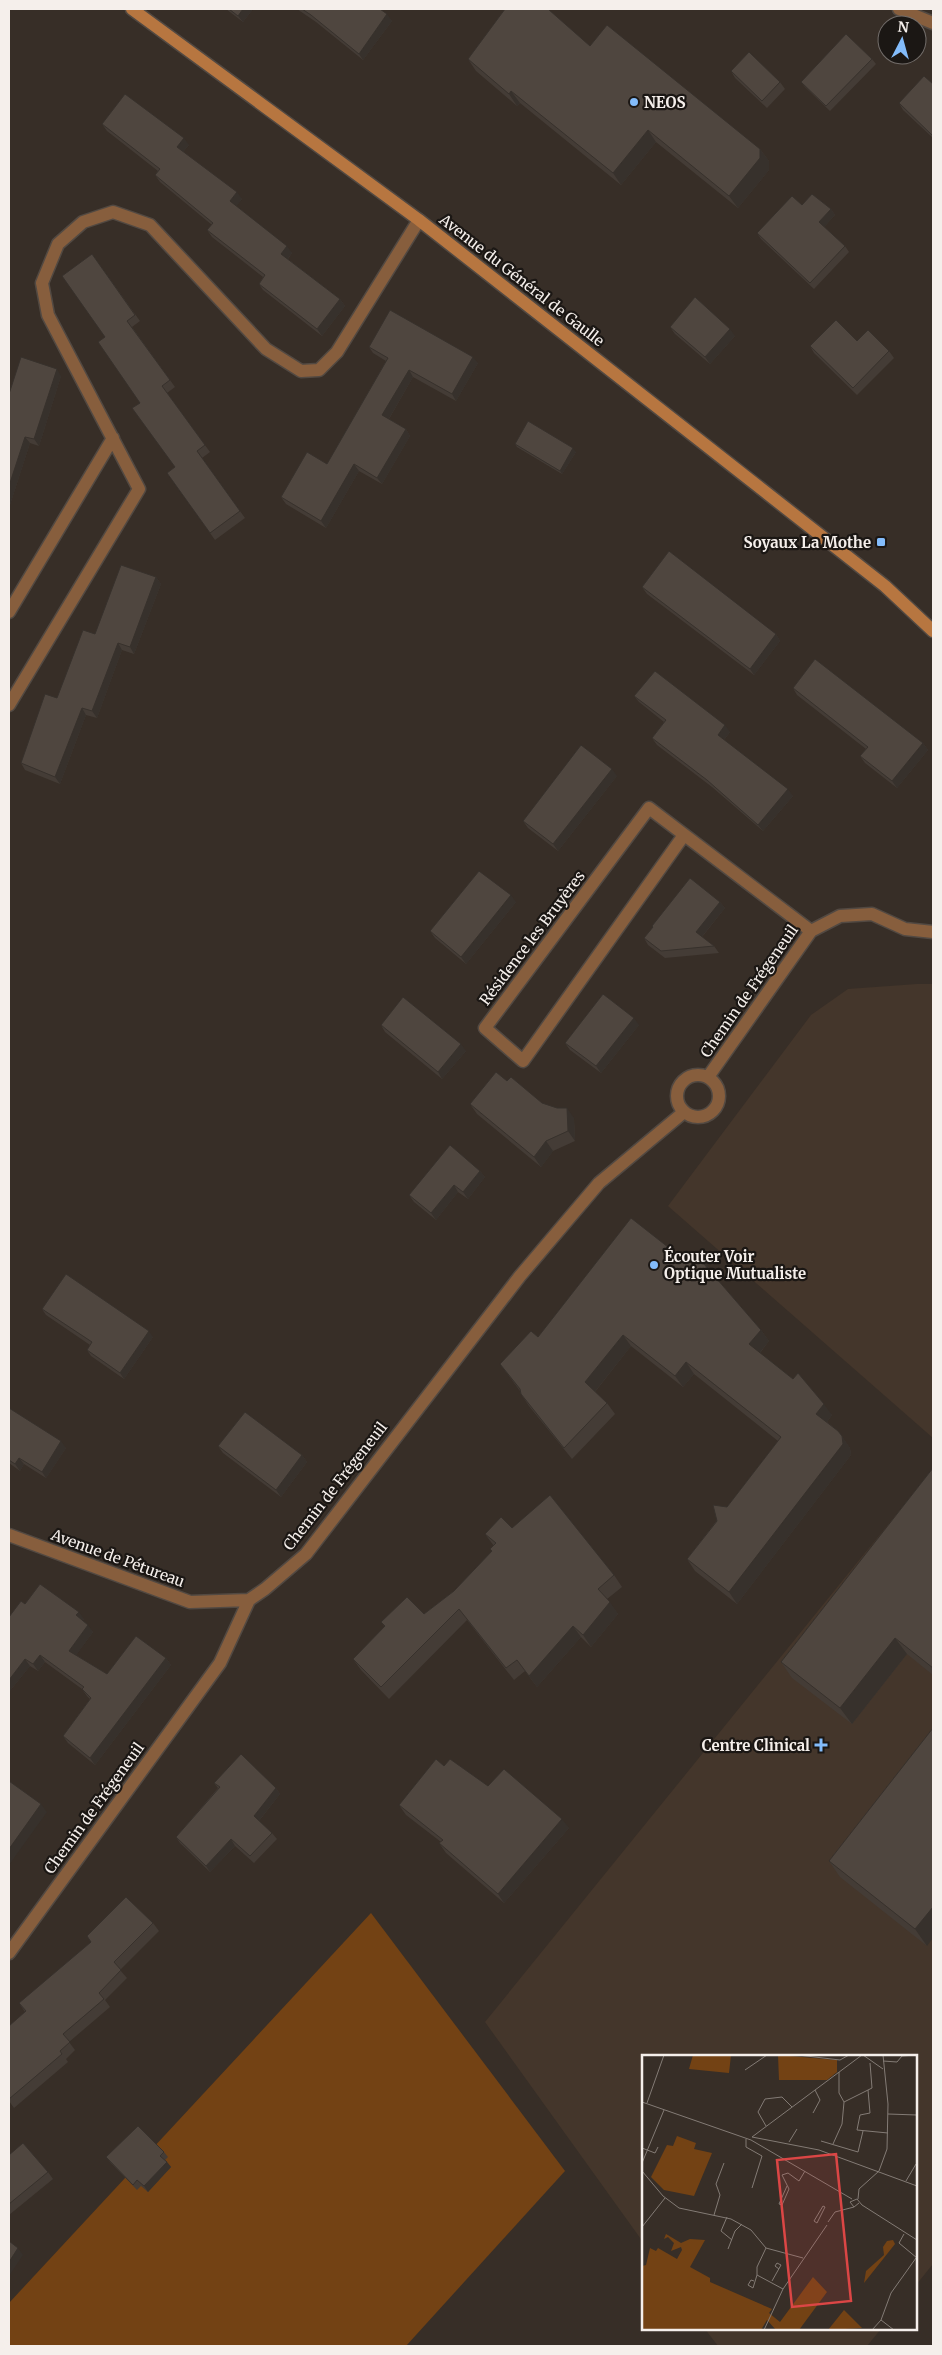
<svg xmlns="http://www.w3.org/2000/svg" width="942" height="2355" font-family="Merriweather,serif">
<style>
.built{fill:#44362b}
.green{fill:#734214}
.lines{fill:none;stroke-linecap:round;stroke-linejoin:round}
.minor-casing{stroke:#524942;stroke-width:15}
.secondary-casing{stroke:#524942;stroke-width:15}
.minor{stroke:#875e3d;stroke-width:12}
.secondary{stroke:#b77640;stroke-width:12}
.wall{fill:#443c36}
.shaded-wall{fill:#37312c}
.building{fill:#4f463f;stroke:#37312c}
.poi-dot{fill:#83bcfb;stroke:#1b1714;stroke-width:2}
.labels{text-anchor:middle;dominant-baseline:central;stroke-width:4.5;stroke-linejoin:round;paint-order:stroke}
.poi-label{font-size:15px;font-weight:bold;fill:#f5efeb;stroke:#1b1714;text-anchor:start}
.street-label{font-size:15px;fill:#f5efeb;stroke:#1b1714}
.inset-road{fill:none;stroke:#837b75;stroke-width:1}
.view{fill:#db4645;fill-opacity:0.15;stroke:#db4645;stroke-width:2.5}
.inset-edge{fill:none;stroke:#f5efeb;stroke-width:2.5}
</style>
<rect width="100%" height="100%" fill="#372e27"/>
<path class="built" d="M917 984H933V1438L668 1206 811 1015 848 989Z
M933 1469V2264L916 2285V2056H643V2242L485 2022Z
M705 2329H881L867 2346H718Z"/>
<path class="green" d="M371 1913 565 2171 406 2346H9V2303Z"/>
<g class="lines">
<defs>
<path id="minor" d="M899 9 933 23
M9 612 113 438
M9 705 139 489 48 315 42 283 58 244 83 222 113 212 150 225 266 349 301 371 319 370 337 352 419 220
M684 835 523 1061 485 1028 649 808 811 931
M677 1096a21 21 0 1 1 42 0a21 21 0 1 1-42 0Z
M708 1077 811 931 840 916 872 914 905 929 933 932
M9 1535 190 1602 249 1600
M9 1953 220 1663 249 1600 265 1589 306 1554 520 1276 599 1183 684 1112"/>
<path id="secondary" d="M132 9 419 220 885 586 933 631"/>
</defs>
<use href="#minor" class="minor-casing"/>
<use href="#secondary" class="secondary-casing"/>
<use href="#minor" class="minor"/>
<use href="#secondary" class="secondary"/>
</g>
<path class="wall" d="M226 9H253L243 22Z
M297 9H380L392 21 363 60 316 22Z
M590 46 760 149 769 161V170L738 208 656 142 621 185 520 103 517 106 476 71 468 59Z
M872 59 876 64 830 111 805 87 801 82Z
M731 71 780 82 785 89 767 108 735 78Z
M933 84V138L903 110 899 103Z
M102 124 189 145 183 152 242 199 236 206 292 253 288 259 340 299 345 306 322 336 263 290 259 284 263 277 212 237 207 230 212 225 160 182 155 175 158 171 107 131Z
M802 205 831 209 835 215 824 227 845 246 849 252 814 289 761 239 757 233Z
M92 254 140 321 132 327 175 387 167 393 210 452 202 458 245 518 215 540 167 473 175 467 105 337Z
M670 327 735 336 710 364 675 334Z
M857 341 889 351 894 358 857 395 814 353 810 346Z
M369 347 478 363 456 401 413 377 389 419 406 429 410 436 382 484 359 471 326 528 286 504 281 497 327 464 386 361 373 353Z
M61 376 39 446 30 443 9 508V394Z
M515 444 576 452 562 474 517 447Z
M156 577 161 584 134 654 122 650 97 718 86 715 60 784 25 770 21 763 57 698 95 634Z
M642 587 776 634 780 641 754 675 647 594Z
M793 688 923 743 928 750 897 788 865 763 860 756 866 749 797 695Z
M634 696 730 732 724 740 793 796 763 831 712 787 657 745 652 738 664 722 639 702Z
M617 776 558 851 528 828 523 821Z
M516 902 466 964 435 938 430 931Z
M720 902 725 908 702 937 714 946 719 953 665 958 648 945 644 938Z
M381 1025 466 1051 442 1079 385 1032Z
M639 1025 601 1073 570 1050 565 1043Z
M507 1081 542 1103 574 1118 575 1141 553 1151 541 1167 477 1114 470 1104Z
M480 1171 485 1177 468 1199 458 1192 436 1220 414 1202 409 1195Z
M673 1251 712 1272V1273L761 1330 769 1341 760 1353 832 1415 827 1422 838 1431 850 1448 851 1455 737 1604 695 1571 687 1559 778 1441 694 1374 683 1387 631 1346 595 1392 607 1403 615 1414 572 1459 529 1406 521 1394 520 1391 500 1364 538 1337Z
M42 1309 153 1337 124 1379 91 1356 87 1350 90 1345 46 1315Z
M9 1408 66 1448 46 1478 24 1464 20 1471 9 1463Z
M218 1446 302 1455 307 1462 281 1497 223 1453Z
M933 1468V1675L907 1654 852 1724 792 1678 781 1662Z
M512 1528 614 1575 622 1587 607 1599 618 1614 591 1647 581 1637 537 1687 525 1671 514 1680 467 1620 389 1699 361 1670 353 1659 385 1627 381 1622 424 1614 454 1591 492 1551 490 1549 494 1546 485 1534Z
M25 1604 84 1619 82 1621 93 1632 76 1655 107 1674 166 1658 171 1665 95 1765 68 1743 63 1736 90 1699 87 1696 82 1689 45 1662 38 1671 30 1666 9 1692Z
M933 1728 927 1946 840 1877 829 1861Z
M444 1766 488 1786 569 1828 504 1903 446 1853 439 1843 441 1842 406 1815 399 1805Z
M214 1783 276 1788 280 1794 259 1821 272 1833 277 1839 254 1863 235 1846 210 1872 180 1843 176 1837 218 1788Z
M153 1923 159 1931 120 1970 127 1978 105 2000 110 2007 69 2042 75 2050 66 2059 68 2062 14 2108 9 2101V2026L25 2012 19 2003Z
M164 2152 168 2157 165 2160 171 2167 148 2192 141 2186 137 2190 110 2162 106 2157Z
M9 2155 48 2172 53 2179 9 2215Z"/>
<path class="shaded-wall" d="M243 9H253L243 22 238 16Z
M387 14 392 21 363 60 359 54Z
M511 91 520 103 517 106 509 94Z
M648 130 656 142 621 185 613 173Z
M184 138 189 145 181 154 177 147Z
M760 149 769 161V170L738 208 729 196Z
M237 192 242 199 235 208 230 201Z
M831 209 835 215 823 228 819 222Z
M287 246 292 253 286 261 281 254Z
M340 299 345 306 322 336 317 329Z
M730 329 735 336 710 364 705 357Z
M473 357 478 363 456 401 452 394Z
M57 369 61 376 39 446 34 439Z
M409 370 413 377 387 422 382 415Z
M406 429 410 436 382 484 377 478Z
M25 437 30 443 9 508V486Z
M573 448 576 452 562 474 560 471Z
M354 464 359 471 326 528 321 521Z
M156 577 161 584 134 654 130 647Z
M776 634 780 641 754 675 750 669Z
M118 643 122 650 97 718 92 711Z
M82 708 86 715 60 784 55 777Z
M725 725 730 732 723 741 718 735Z
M923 743 928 750 897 788 892 781Z
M612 769 617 776 558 851 553 844Z
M788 789 793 796 763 831 758 825Z
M511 895 516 902 466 964 461 957Z
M720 902 725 908 700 939 696 932Z
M634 1018 639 1025 601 1073 596 1066Z
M461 1044 466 1051 442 1079 438 1072Z
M567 1108 574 1118 575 1141 568 1131Z
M546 1141 553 1151 541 1167 534 1157Z
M480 1171 485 1177 468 1199 463 1192Z
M454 1185 458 1192 436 1220 431 1213Z
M704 1260 712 1272V1275L704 1264Z
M761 1330 769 1341 757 1356 749 1344Z
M149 1331 153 1337 124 1379 120 1373Z
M623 1335 631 1346 593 1394 585 1382Z
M686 1362 694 1374 683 1387 675 1376Z
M824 1404 832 1415 824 1426 816 1414Z
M842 1436 850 1448 851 1455 737 1604 729 1592Z
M61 1441 66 1448 46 1478 42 1472Z
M302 1455 307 1462 281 1497 276 1490Z
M19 1458 24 1464 20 1471 15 1464Z
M610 1602 618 1614 591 1647 583 1635Z
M79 1612 84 1619 81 1622 76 1615Z
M88 1625 93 1632 74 1658 69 1651Z
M573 1626 581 1637 537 1687 529 1676Z
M895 1638 907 1654 852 1724 840 1708Z
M40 1655 45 1662 38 1671 33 1664Z
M166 1658 171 1665 95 1765 90 1758Z
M25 1659 30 1666 9 1692V1680Z
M276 1788 280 1794 258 1822 254 1816Z
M41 1804 47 1812 9 1865V1849Z
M562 1819 569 1828 504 1903 498 1894Z
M231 1839 235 1846 210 1872 206 1866Z
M933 1907V1938L927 1946 915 1929Z
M167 2162 171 2167 148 2192 144 2186Z
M18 2248 23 2255 9 2276V2262Z"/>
<path class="building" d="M229 9H243L238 16Z
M302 9H380L387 14 359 54 311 15Z
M505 9H548L590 46 607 25 760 149V158L729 196 648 130 613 173 511 91 509 94 468 59Z
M846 34 872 59 826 106 801 82Z
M749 52 780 82 762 101 731 71Z
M924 76 933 84V136L899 103Z
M125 94 184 138 177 147 237 192 230 201 287 246 281 254 340 299 317 329 259 284 265 275 207 230 213 223 155 175 160 169 102 124Z
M812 194 831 209 819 222 845 246 810 283 757 233 792 196 802 205Z
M92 254 135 315 127 321 170 380 162 386 205 445 197 451 240 511 210 533 167 473 175 467 132 408 140 403 98 342 105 337 62 276Z
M695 297 730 329 705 357 670 327Z
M390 310 473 357 452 394 409 370 382 415 406 429 377 478 354 464 321 521 281 497 307 452 327 464 388 358 369 347Z
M836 320 857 341 868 330 889 351 853 388 810 346Z
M21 357 57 369 34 439 25 437 9 486V394Z
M528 421 573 448 560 471 515 444Z
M669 551 776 634 750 669 642 587Z
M121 565 156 577 130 647 118 643 92 711 82 708 55 777 21 763 45 694 57 698 83 630 95 634Z
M815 659 923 743 892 781 860 756 868 747 793 688Z
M655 671 725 725 718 735 788 789 758 825 707 780 652 738 666 720 634 696Z
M581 745 612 769 553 844 523 821Z
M479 871 511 895 461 957 430 931Z
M690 878 720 902 696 932 714 946 661 951 644 938 653 927 652 926Z
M603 994 634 1018 596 1066 565 1043Z
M403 997 461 1044 438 1072 381 1025Z
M496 1072 507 1081 511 1077 542 1103 557 1108H567L568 1131 546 1141 534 1157 470 1104Z
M450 1145 480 1171 463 1192 454 1185 431 1213 409 1195Z
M631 1218 673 1251 704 1260V1264L761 1330 749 1344 793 1379 798 1373 824 1404 816 1414 838 1431 842 1436 843 1444 729 1592 687 1559 717 1521 713 1505 727 1507 781 1437 686 1362 675 1376 623 1335 585 1382 607 1403 564 1448 521 1394 520 1389 500 1364 531 1331 538 1337Z
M66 1274 149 1331 120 1373 87 1350 92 1342 42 1309Z
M9 1408 61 1441 42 1472 19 1458 15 1464 9 1460Z
M245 1412 302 1455 276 1490 218 1446Z
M933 1468V1668L895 1638 840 1708 781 1662Z
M550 1495 614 1575 598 1589 610 1602 583 1635 573 1626 529 1676 517 1660 506 1668 459 1609 381 1687 353 1659 385 1626 381 1622 407 1597 424 1614 454 1591 492 1551 490 1549 496 1543 485 1534 501 1517 512 1528Z
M40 1584 79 1612 76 1615 88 1625 69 1651 107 1674 136 1636 166 1658 90 1758 63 1736 91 1698 82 1689 84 1687 40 1655 33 1664 25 1659 9 1680V1617L21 1601 25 1604Z
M933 1728V1907L915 1929 829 1861Z
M241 1754 276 1788 254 1816 272 1833 250 1856 231 1839 206 1866 176 1837 220 1787 214 1783Z
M436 1759 444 1766 450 1759 488 1786 504 1769 562 1819 498 1894 439 1843 443 1840 399 1805Z
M9 1781 41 1804 9 1849Z
M126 1897 153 1923 114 1962 121 1970 99 1993 104 1999 63 2034 70 2042 60 2051 62 2054 9 2099V2026L26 2011 19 2003 91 1942 87 1936Z
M138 2126 164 2152 160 2156 167 2162 144 2186 137 2180 133 2185 106 2157Z
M23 2143 48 2172 9 2204V2155Z
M9 2241 18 2248 9 2262Z"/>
<g class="poi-dot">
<circle cx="634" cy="102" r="5"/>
<rect x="876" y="537" width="10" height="10" rx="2.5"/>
<circle cx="654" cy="1265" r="5"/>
<path d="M818.5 1737.5h5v5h5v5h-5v5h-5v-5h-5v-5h5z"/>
</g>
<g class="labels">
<g class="poi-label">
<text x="644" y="102">NEOS</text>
<text x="871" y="542" text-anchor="end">Soyaux La Mothe</text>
<text x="664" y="1256">Écouter Voir<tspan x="664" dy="17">Optique Mutualiste</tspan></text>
<text x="810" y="1745" text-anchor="end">Centre Clinical</text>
</g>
<g class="street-label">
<text transform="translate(522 280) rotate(38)">Avenue du Général de Gaulle</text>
<text transform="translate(532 938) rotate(-53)">Résidence les Bruyères</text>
<text transform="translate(749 991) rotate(-55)">Chemin de Frégeneuil</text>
<text transform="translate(335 1486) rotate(-52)">Chemin de Frégeneuil</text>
<text transform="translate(118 1558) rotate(20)">Avenue de Pétureau</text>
<text transform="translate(94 1808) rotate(-54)">Chemin de Frégeneuil</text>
</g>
</g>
<g transform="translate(642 2055)">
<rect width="275" height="275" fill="#372e27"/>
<path d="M51 0H89L87 18 47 14ZM136 0 195 5V17L185 25H137ZM35 81 54 88 52 94 70 98 52 141 22 135 9 122 25 90 31 91ZM24 179 39 188 48 184 63 185 48 212 68 223V227L130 254 127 258 138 267 171 222 185 237 157 275H134L125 265 119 275H0V211L4 210 8 193 14 196 16 193 35 204 40 195 39 192 29 196 32 188 26 182 22 184ZM245 186 251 185 253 189 222 228 224 216 242 200 241 192ZM202 255 220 273 186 275Z" fill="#734214"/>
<path class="inset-road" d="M156 0 198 5 207 0M221 0 241 14M241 6 255 7 260 1 273 0M103 15 125 0M197 17V38L202 47M226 35 228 58 218 60 215 75 246 78M0 47 109 85 210 144M5 48 22 0M171 58 178 45 173 35M246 59 275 60M124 71 116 57 123 44 140 42 150 52M110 82 177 95 275 131M110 82 220 0M104 84V92L120 101 110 133M179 86 216 97 221 76M147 87 155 74M191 89 200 69 202 47 230 33 228 8M0 93 13 98 16 92M0 108 22 55M0 116 21 141 37 153 89 164 109 175 124 193 161 203M264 126 274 109M145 131 137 149 140 150 147 134 140 120 146 118 157 126 163 116M216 144 217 134 237 116 245 94 246 49 241 0M217 148 212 152 208 147 215 144 220 150 275 185M181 151 183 152 175 168 172 166ZM72 160 78 140 74 129 82 108M85 162 79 176 90 185M186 167 193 157 212 152M0 172 23 143M262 179 257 188 275 203M124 193 115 212V220L141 234M86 194 93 176 100 169M112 226 109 225 106 230 111 233 115 220M130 226 139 210 135 208 133 211 137 214M239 265 252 275M122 275 141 234 185 170M230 275 239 265 249 238 274 203"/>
<path class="view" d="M194 99 209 246 150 252 135 105Z"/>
<rect width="275" height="275" class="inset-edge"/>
</g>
<rect width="942" height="2355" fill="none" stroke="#f5efeb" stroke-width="20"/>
<g transform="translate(902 40) rotate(6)"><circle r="24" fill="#1b1714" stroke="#726d6a"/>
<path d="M0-4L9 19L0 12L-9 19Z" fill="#83bcfb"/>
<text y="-8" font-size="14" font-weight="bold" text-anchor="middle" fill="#f5efeb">N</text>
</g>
</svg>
